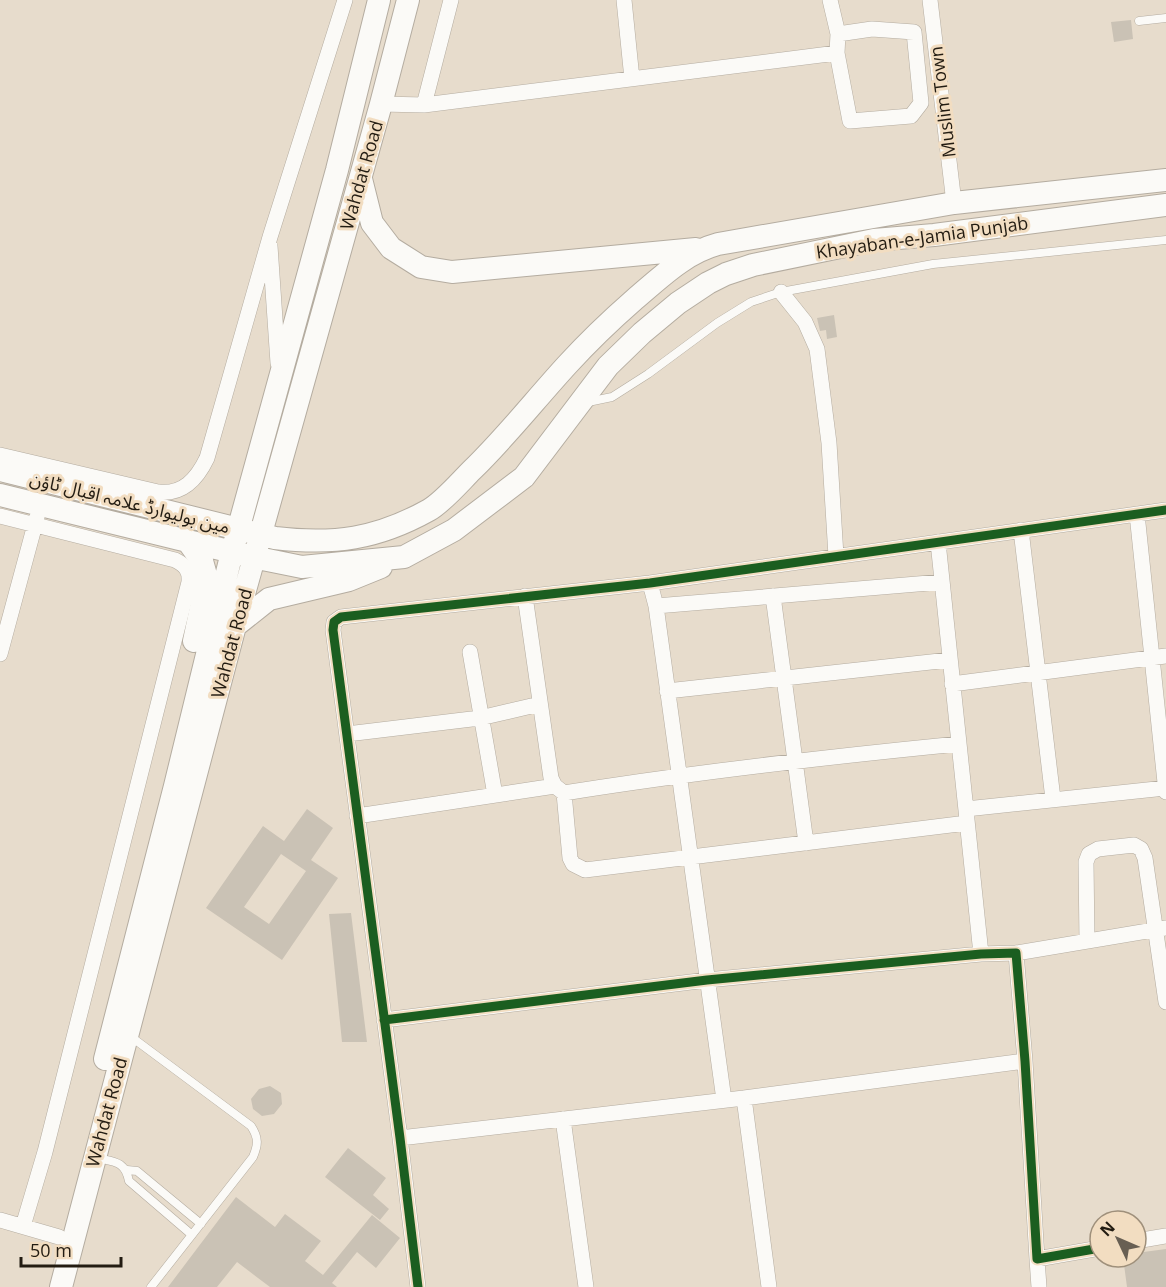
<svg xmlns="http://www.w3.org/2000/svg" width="1166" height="1287" font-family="'Open Sans','Noto Sans Arabic',sans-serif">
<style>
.building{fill:#cac2b5;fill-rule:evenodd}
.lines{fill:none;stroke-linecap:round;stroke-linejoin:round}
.lane-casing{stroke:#b4aca0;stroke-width:9}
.street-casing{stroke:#b4aca0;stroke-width:16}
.secondary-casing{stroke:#b4aca0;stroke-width:24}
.lane{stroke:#fbfaf7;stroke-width:8}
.street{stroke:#fbfaf7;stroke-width:15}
.secondary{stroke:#fbfaf7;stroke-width:22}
.cycleway-casing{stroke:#f2ddc1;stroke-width:13}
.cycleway{stroke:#1b5e20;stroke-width:9}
.labels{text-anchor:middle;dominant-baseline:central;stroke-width:6;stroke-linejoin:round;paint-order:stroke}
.street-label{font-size:18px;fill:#231c12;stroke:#f2ddc1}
</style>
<rect width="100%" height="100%" fill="#e7dccc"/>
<path class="building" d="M1131 20 1133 39 1114 42 1111 22Z
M834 315 837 337 827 339 826 330 820 331 817 318Z
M307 809 333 828 311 860 338 878 282 960 206 908 263 826 284 841ZM281 854 306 871 269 924 244 907Z
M351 913 367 1042H342L329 914Z
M270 1086 281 1093 282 1104 274 1114 262 1116 253 1109 251 1099 259 1089Z
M348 1148 386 1178 373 1195 389 1209 380 1220 325 1177Z
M236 1197 275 1227 285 1214 321 1241 305 1261 323 1275 372 1215 400 1238 376 1268 357 1252 332 1283 337 1287H270L237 1262 217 1287H168Z
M1166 1249V1287H1127L1123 1257H1136V1253Z"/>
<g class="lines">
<defs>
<path id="lane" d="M1139 21 1166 18
M588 402 612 397 648 374 717 323 751 302 781 292 933 264 1166 240
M130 1036 251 1126C259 1138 258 1145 253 1157L151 1287
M97 1158C115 1162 125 1161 129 1181L192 1235
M127 1170 137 1171 201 1224"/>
<path id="street" d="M624 0 632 79
M830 0 838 34 837 53 850 121 911 116 921 103 914 32 872 29 838 34
M930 0 954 203
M381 104 424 105 837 53
M424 105 451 0
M270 246 278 363
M781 292 805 322 817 349 829 443 836 556
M0 455 158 492C183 495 197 479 207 458L270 237 345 0
M1137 514 1166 792
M0 516 175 560C185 565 190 570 189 582L45 1152 23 1226
M1021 530 1053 799
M938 542 981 954
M650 583 656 606 724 1100
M525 596 551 778 555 786 564 793C695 772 826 757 958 744
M773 596 806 843
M656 606 941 582
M470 652 495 795
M0 654 37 517
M952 684 1166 656
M667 691 949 660
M347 734 480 718 540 704
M564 793 570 858 573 864 585 870 967 823
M966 809 1166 788
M357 816 555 786
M1087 941 1086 862 1089 854 1098 849 1134 845 1141 849 1145 858 1166 1002
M1016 953 1166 928
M384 1020 707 980 981 954 1016 953 1025 1061 1037 1259 1100 1248
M744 1098 769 1287
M563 1119 586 1287
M400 1138 744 1098 1025 1061
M0 1220 59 1237
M1136 1241 1166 1236
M1037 1259 1039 1287
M418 1287 400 1138 333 630 334 622 341 617 650 583 1166 510"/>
<path id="secondary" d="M361 179 372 223 391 248 421 267 452 272 696 249
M0 470 275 538C334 545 377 539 429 510 443 502 460 482 472 470 506 437 535 400 567 365 588 342 611 320 635 299 661 277 685 253 718 244L954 203 1166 180
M0 495 253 557 302 567 404 557 454 530 524 477 608 366 642 333 678 303 708 283 726 274 753 265 874 240 934 235 1166 205
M187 540 202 561 207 579 194 641
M235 626 269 599 349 580 381 567
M105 1059 175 786 232 552 337 170 379 0
M61 1287 235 626 381 104 408 0"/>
</defs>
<use href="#lane" class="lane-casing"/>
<use href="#street" class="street-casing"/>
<use href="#secondary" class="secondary-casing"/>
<use href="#lane" class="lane"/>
<use href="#street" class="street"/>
<use href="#secondary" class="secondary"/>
<defs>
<path id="cycleway" d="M384 1020 707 980 981 954 1016 953 1025 1061 1037 1259 1100 1248
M418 1287 400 1138 333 630 334 622 341 617 650 583 1166 510"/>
</defs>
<use href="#cycleway" class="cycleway-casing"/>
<use href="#cycleway" class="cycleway"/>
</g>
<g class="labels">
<g class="street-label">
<text transform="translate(942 102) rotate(-97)">Muslim Town</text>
<text transform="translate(361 175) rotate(-74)">Wahdat Road</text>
<text transform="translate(922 237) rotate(-8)">Khayaban-e-Jamia Punjab</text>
<text transform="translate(130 502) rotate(14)">مین بولیوارڈ علامہ اقبال ٹاؤن</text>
<text transform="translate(231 643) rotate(-75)">Wahdat Road</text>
<text transform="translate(106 1112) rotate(-75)">Wahdat Road</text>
</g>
</g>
<g transform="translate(1118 1239) rotate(314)"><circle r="28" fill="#f2ddc1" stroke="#9f907b" stroke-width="1.5"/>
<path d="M0-4.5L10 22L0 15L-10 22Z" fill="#685f53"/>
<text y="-9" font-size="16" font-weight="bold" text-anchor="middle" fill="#231c12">N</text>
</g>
<path d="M21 1257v9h100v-9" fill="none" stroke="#231c12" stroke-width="3"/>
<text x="30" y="1257" font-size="18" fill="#231c12" stroke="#f2ddc1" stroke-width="4.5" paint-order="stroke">50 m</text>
</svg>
